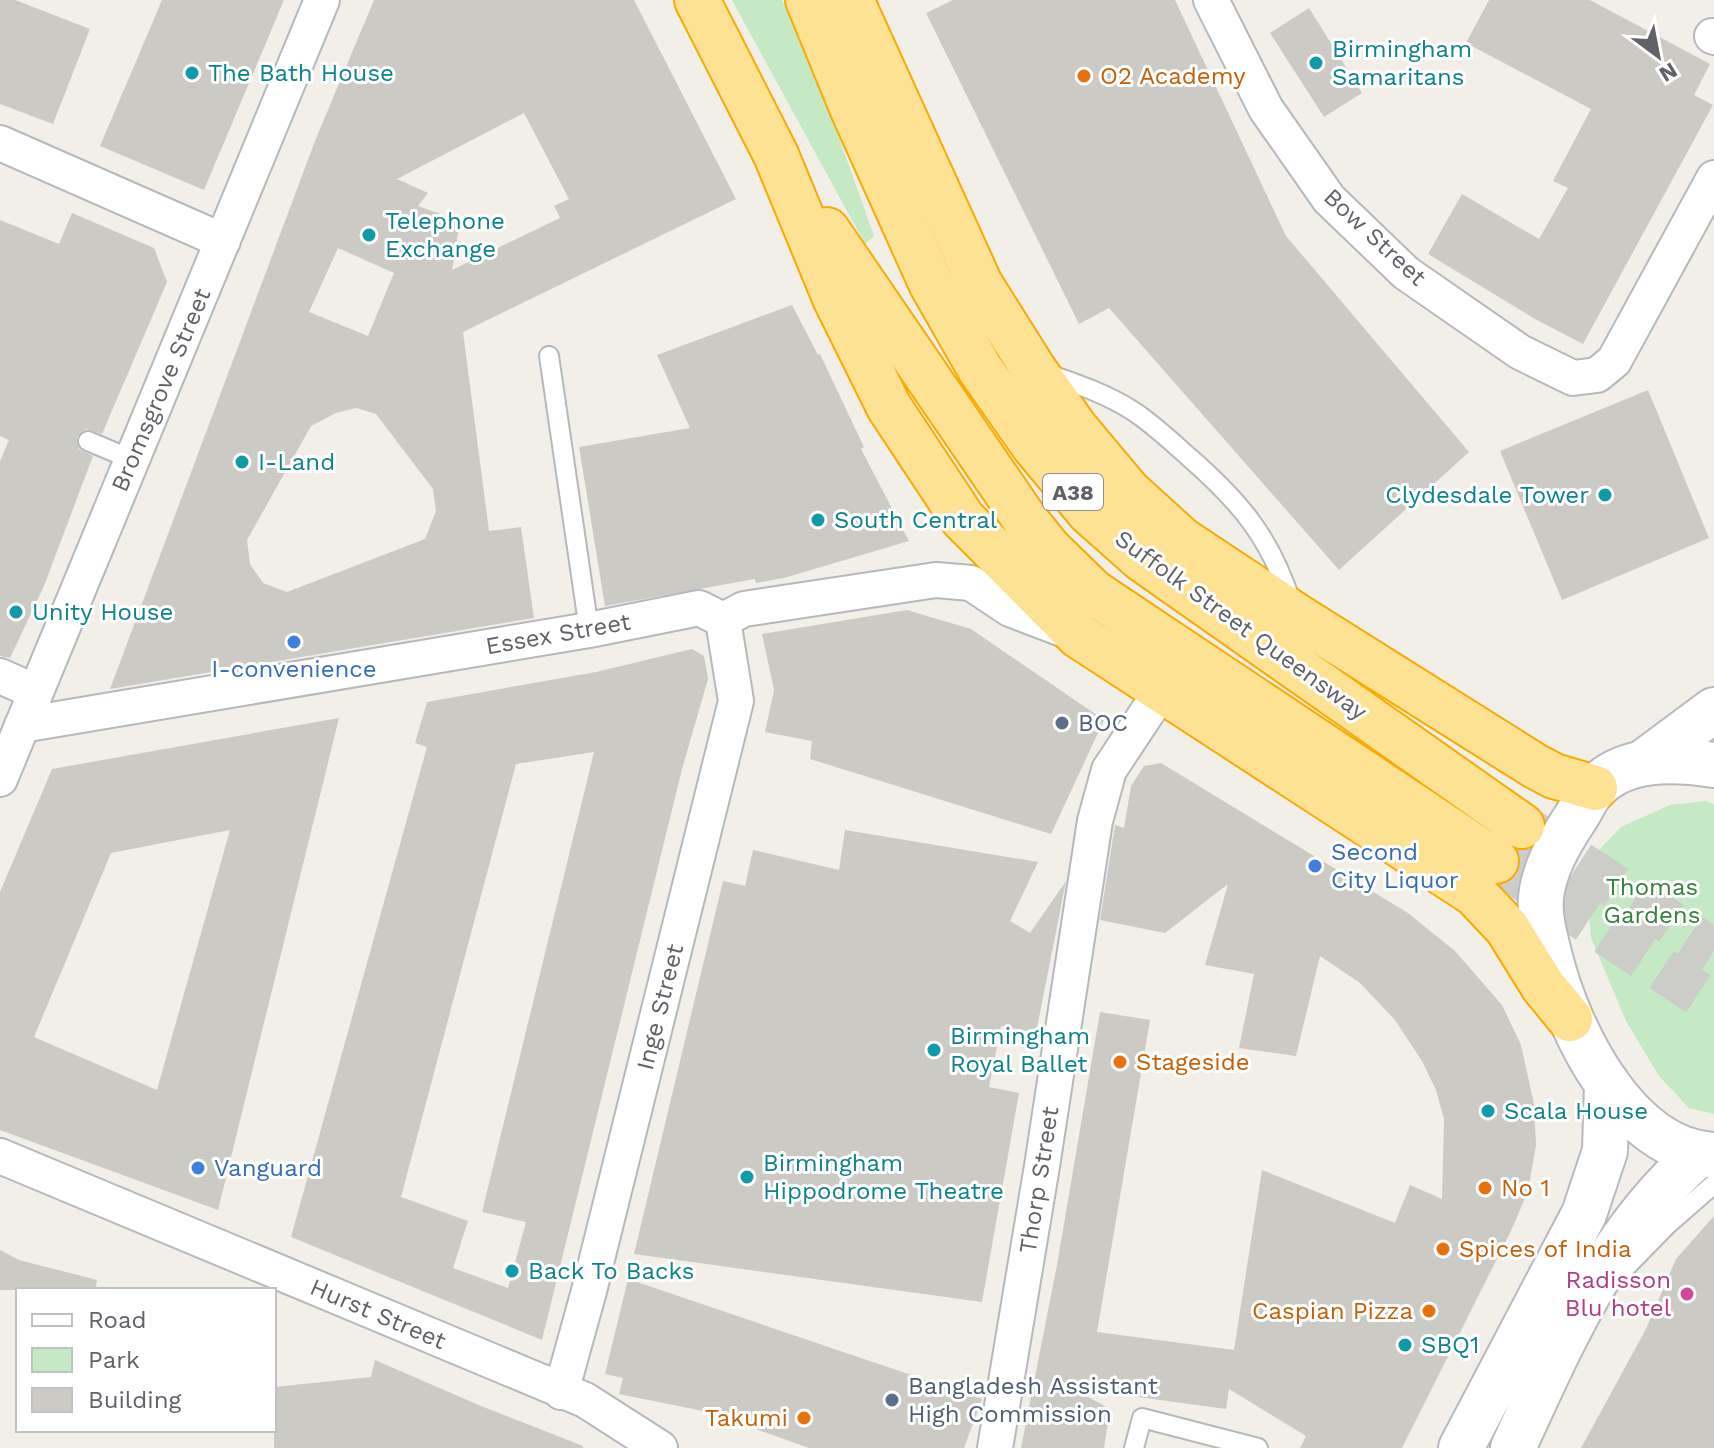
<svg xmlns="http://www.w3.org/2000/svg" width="1714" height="1448" font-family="'Work Sans',sans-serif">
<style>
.green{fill:#c5e8c5}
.building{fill:#cccac5;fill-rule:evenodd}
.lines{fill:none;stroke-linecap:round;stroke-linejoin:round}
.highway-tunnel{stroke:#ccccc8;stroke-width:44;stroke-dasharray:44 22;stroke-linecap:butt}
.lane-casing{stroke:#b5b8bc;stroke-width:22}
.street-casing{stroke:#b5b8bc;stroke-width:38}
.secondary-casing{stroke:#b6babf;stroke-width:48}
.highway-casing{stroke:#f9ab00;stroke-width:48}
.lane{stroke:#fff;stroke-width:18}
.street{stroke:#fff;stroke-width:34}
.secondary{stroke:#fff;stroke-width:44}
.highway{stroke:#fde293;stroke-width:44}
.culture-dot{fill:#0f9aa8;stroke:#fff;stroke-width:3}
.food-dot{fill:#e8710a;stroke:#fff;stroke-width:3}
.shop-dot{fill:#3f7fe0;stroke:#fff;stroke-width:3}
.service-dot{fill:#5c6f8a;stroke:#fff;stroke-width:3}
.hotel-dot{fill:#d1479c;stroke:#fff;stroke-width:3}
.labels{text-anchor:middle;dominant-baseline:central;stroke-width:6;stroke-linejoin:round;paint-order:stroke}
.shield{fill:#fff;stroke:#8f9295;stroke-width:2}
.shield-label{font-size:22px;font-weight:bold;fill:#5f6368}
.culture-label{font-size:24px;fill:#0d838f;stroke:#fff;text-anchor:start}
.food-label{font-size:24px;fill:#c56008;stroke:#fff;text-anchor:start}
.street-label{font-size:24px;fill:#5f6368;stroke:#fff}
.shop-label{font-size:24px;fill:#366cbe;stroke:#fff;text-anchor:start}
.service-label{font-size:24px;fill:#4e5e75;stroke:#fff;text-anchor:start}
.park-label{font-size:24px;fill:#348238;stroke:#fff}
.hotel-label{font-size:24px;fill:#b23c85;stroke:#fff;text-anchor:end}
</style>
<rect width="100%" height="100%" fill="#f1efe8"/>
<path class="green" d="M732 0H782L826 101 874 236 865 244Z
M1706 801 1714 804V1114L1689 1108 1659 1076 1626 1021 1591 938 1587 890 1600 849 1621 827 1670 805Z"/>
<path class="building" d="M0 0H15L90 29 53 124 0 104Z
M162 0H284L204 190 100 146Z
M374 0H634L736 199 463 332 489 531 521 527 534 618 110 689 315 141ZM524 113 569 199 554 206 560 218 452 270 460 221 418 206 428 193 397 179ZM338 248 394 273 368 336 309 312ZM356 408 376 414 433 489 436 511 425 539 287 592 263 583 250 564 247 540 311 426 336 413Z
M953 0H1175L1286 236 1469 452 1339 570 1109 308 1079 324 926 13Z
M1489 0H1590L1710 64 1694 95 1713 105 1583 344 1535 319 1428 254 1462 194 1539 239 1568 188 1553 181 1591 109 1466 43Z
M1309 8 1362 93 1324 117 1270 33Z
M72 213 154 248 167 282 102 434 86 429 77 437 79 449 93 456 44 586 10 658 0 656V461L9 440 0 436V220L59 244Z
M792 305 818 355 820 354 864 447 861 449 909 541 784 578 756 583 755 579 605 606 579 447 690 428 657 355Z
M1648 390 1709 538 1562 600 1500 451Z
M907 610 971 629 1104 720 1051 834 810 759 812 741 765 732 774 690 762 634Z
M692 649 704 656 708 679 682 769 542 1340 291 1237 427 747 415 743 427 702 596 672ZM594 752 482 1212 526 1222 508 1288 453 1268 468 1221 401 1197 516 764Z
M339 718 218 1210 0 1130V892L52 769ZM230 830 157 1090 34 1037 111 853Z
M1161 763 1408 913 1455 951 1502 1005 1521 1045 1534 1104 1536 1145 1528 1191 1511 1231 1402 1448H1300L1306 1436 1229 1389 1226 1409 1072 1388 1110 1409 1104 1448H1021L1057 1265 1100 1012 1150 1020 1097 1332 1234 1350 1262 1170 1395 1223 1410 1185 1442 1199 1444 1119 1436 1090 1422 1061 1395 1020 1360 983 1320 956 1296 1056 1239 1048 1254 974 1205 965 1228 884 1165 933 1100 920 1115 825 1124 828 1131 786 1144 766Z
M845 830 1038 862 1010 921 1030 933 1066 881 1036 1033 1001 1026 989 1087 1019 1093 982 1302 634 1254 723 881 745 886 753 850 839 870Z
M1714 1216V1448H1581L1646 1329 1676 1259Z
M0 1250 19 1260 97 1280 95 1290H0Z
M628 1279 982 1399 964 1448H809L708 1412 619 1394 623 1378 605 1374Z
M375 1360 481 1406 583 1446V1448H274V1387L371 1377Z"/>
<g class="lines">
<path class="highway-tunnel" d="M1524 827 1714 951
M1496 861 1714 1004"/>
<defs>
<path id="lane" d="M549 356 589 630
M1048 374C1077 384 1107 394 1133 411 1153 424 1172 442 1190 458 1240 502 1270 537 1291 602
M88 441 133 460
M1623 1270 1667 1225 1714 1184
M1134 1448 1142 1418 1258 1448"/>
<path id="street" d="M1211 0 1266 109 1329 199 1406 273 1520 352 1573 378 1597 375 1614 361 1714 178
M1712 36 1714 37
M0 143 223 241
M723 620 744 609 936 580 971 583 1010 609 1070 632
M0 676 36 692
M22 725 589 630 699 608 723 620
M0 779 322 0
M0 1156 585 1400 660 1448
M561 1392 589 1291 736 701 723 620
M995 1448 1042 1166 1095 821 1109 770 1162 690"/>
<path id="secondary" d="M1644 762 1714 710
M1714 765C1674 759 1624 756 1594 789 1586 797 1581 810 1574 820 1559 843 1544 869 1541 897 1539 917 1545 937 1550 957 1568 1030 1626 1151 1714 1155
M1461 1448 1584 1214 1605 1151 1607 1083
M1513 1448C1562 1342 1608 1232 1699 1154"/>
<path id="highway" d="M697 0 776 155 835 298 889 407 963 519 1079 636 1475 894 1507 928 1543 986 1570 1019
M808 0 853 110 931 283 980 369 1034 446 1089 512 1142 559 1522 826
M851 0 980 284 1034 370 1076 429 1128 491 1182 540 1295 615 1535 766 1554 776 1595 788
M827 230 1024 518 1049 549 1093 592 1496 861"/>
</defs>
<use href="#lane" class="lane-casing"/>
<use href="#street" class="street-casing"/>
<use href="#secondary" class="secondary-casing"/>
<use href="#highway" class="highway-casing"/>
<use href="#lane" class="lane"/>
<use href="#street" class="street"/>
<use href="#secondary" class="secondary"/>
<use href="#highway" class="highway"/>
</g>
<g class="culture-dot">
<circle cx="1316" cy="63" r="8"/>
<circle cx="192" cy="73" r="8"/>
<circle cx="369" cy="235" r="8"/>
<circle cx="242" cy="462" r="8"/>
<circle cx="1605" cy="495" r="8"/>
<circle cx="818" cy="520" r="8"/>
<circle cx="16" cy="612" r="8"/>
<circle cx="934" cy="1050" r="8"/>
<circle cx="1488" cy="1111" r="8"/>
<circle cx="747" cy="1177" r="8"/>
<circle cx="512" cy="1271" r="8"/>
<circle cx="1405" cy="1345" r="8"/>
</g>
<g class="food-dot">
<circle cx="1084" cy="76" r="8"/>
<circle cx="1120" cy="1062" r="8"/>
<circle cx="1485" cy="1188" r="8"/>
<circle cx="1443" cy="1249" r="8"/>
<circle cx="1429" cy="1311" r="8"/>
<circle cx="804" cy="1418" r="8"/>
</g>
<g class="shop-dot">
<circle cx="294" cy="642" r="8"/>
<circle cx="1315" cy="866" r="8"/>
<circle cx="198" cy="1168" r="8"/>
</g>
<g class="service-dot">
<circle cx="1062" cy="723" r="8"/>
<circle cx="892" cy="1400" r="8"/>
</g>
<circle class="hotel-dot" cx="1687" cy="1294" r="8"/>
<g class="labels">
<rect class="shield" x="1043" y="474" width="60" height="36" rx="6"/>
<g class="shield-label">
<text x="1073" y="492">A38</text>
</g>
<g class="culture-label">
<text x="1332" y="49">Birmingham<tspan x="1332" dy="28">Samaritans</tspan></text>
<text x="208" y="73">The Bath House</text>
<text x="385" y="221">Telephone<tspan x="385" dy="28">Exchange</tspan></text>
<text x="258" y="462">I-Land</text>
<text x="1589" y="495" text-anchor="end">Clydesdale Tower</text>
<text x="834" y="520">South Central</text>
<text x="32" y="612">Unity House</text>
<text x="950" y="1036">Birmingham<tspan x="950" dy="28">Royal Ballet</tspan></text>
<text x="1504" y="1111">Scala House</text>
<text x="763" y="1163">Birmingham<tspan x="763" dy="28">Hippodrome Theatre</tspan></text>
<text x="528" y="1271">Back To Backs</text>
<text x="1421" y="1345">SBQ1</text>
</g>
<g class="food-label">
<text x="1100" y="76">O2 Academy</text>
<text x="1136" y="1062">Stageside</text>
<text x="1501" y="1188">No 1</text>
<text x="1459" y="1249">Spices of India</text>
<text x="1413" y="1311" text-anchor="end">Caspian Pizza</text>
<text x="788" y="1418" text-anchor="end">Takumi</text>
</g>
<g class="street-label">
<text transform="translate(1375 237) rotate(43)">Bow Street</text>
<text transform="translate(161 390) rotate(-67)">Bromsgrove Street</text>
<text transform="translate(1241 625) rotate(36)">Suffolk Street Queensway</text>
<text transform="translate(558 634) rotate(-10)">Essex Street</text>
<text transform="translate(660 1007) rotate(-76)">Inge Street</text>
<text transform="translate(1039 1180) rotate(-81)">Thorp Street</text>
<text transform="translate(378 1314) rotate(23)">Hurst Street</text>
</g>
<g class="shop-label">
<text x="294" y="669" text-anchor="middle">I-convenience</text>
<text x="1331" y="852">Second<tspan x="1331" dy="28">City Liquor</tspan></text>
<text x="214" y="1168">Vanguard</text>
</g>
<g class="service-label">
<text x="1078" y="723">BOC</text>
<text x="908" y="1386">Bangladesh Assistant<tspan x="908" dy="28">High Commission</tspan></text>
</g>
<g class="park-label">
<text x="1652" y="887">Thomas<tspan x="1652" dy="28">Gardens</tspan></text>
</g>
<g class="hotel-label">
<text x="1671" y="1280">Radisson<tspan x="1671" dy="28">Blu hotel</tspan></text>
</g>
</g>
<rect x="16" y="1288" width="260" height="144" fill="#ffffff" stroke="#bfc1c3" stroke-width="2"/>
<rect x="32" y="1314" width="40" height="12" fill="#ffffff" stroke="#bfc1c3" stroke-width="2"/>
<text x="88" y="1328" font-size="24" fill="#5f6368">Road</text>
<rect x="32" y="1348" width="40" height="24" fill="#c5e8c5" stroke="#bfc1c3" stroke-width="2"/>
<text x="88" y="1368" font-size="24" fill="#5f6368">Park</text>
<rect x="32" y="1388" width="40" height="24" fill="#cccac5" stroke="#bfc1c3" stroke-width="2"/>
<text x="88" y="1408" font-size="24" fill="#5f6368">Building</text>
<g transform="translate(1658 56) rotate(148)" stroke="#ffffff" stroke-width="6" paint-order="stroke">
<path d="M0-6L14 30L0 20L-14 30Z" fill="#5f6368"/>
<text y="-12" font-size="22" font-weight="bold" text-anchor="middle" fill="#5f6368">N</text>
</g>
</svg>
